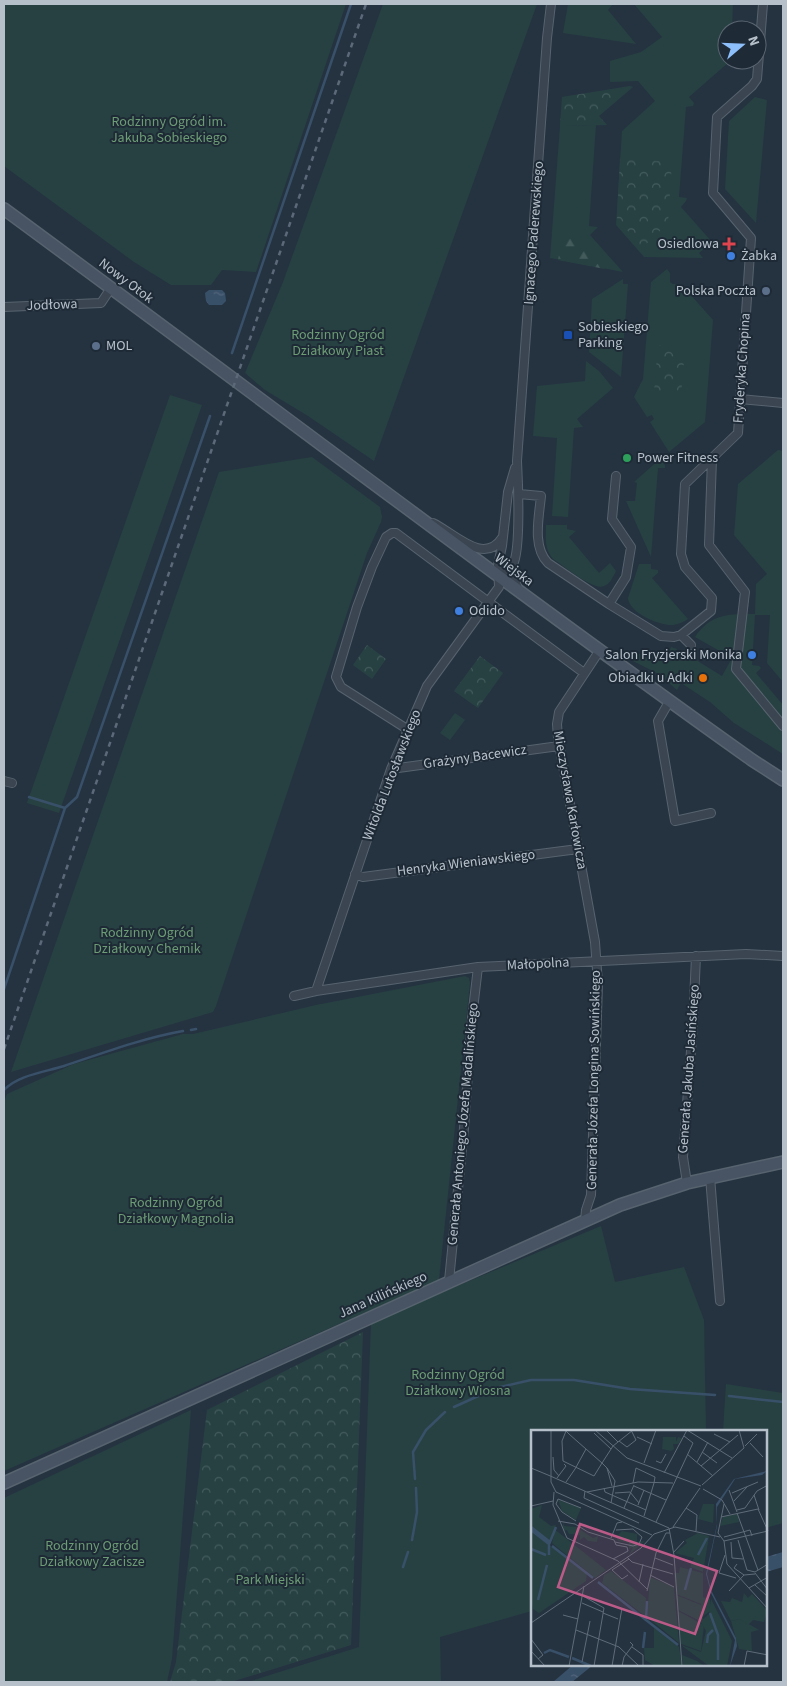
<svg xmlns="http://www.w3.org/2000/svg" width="787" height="1686" font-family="'Source Sans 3',sans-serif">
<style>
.green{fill:#274142}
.forest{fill:url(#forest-firs)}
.park{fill:url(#park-crowns)}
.water{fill:url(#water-ripples)}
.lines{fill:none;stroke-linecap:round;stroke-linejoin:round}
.stream{stroke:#395069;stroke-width:2.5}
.street-casing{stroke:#57636e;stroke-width:10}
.secondary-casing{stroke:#57636e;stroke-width:14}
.street{stroke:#3a4551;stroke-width:8}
.secondary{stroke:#485464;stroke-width:11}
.rail{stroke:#5c6978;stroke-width:2.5;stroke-dasharray:5 5;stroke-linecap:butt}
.health-dot{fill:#e0444e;stroke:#1e2a36;stroke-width:2}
.shop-dot{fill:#3f7fe0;stroke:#1e2a36;stroke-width:2}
.service-dot{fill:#5c6f8a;stroke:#1e2a36;stroke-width:2}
.transit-dot{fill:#1a4fb4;stroke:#1e2a36;stroke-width:2}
.leisure-dot{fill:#2e9e5b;stroke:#1e2a36;stroke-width:2}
.food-dot{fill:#e8710a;stroke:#1e2a36;stroke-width:2}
.labels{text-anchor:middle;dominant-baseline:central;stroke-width:4;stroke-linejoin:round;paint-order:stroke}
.park-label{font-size:14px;fill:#6d9d75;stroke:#1e2a36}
.street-label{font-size:14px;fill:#b6c0cb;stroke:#1e2a36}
.poi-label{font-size:14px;fill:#b6c0cb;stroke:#1e2a36;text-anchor:start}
.inset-river{fill:none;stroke:#395069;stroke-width:2.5}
.inset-road{fill:none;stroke:#5f6b78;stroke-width:1}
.view{fill:#bd5b88;fill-opacity:0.15;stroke:#bd5b88;stroke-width:2.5}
.inset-edge{fill:none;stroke:#b6c0cb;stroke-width:2.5}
</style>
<defs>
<pattern id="forest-firs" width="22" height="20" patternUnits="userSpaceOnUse" patternTransform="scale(1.25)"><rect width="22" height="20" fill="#274142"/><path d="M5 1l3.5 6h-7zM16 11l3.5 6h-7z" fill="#445b5c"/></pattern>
<pattern id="park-crowns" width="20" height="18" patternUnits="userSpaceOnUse" patternTransform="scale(1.25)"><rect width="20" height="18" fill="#274142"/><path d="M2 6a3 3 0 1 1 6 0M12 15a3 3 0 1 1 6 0" fill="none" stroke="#445b5c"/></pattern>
<pattern id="water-ripples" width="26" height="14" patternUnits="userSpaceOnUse" patternTransform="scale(1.25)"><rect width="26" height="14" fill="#395069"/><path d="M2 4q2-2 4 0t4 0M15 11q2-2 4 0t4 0" fill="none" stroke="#53677d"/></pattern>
</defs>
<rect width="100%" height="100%" fill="#253341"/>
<path class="green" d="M4 4H346L256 272 222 270 211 285H171L134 262 4 166Z
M383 4H537L374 461 308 416 265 390 245 373 283 282Z
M568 4H613L608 10 636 44 563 33Z
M634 4H733L732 30H727V60H729V62L689 97 694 103 693 106 686 107 679 197 687 198 686 201 681 207 712 242 699 253 703 258 644 257 616 225 622 131 655 101 638 81 610 82V61L641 52 662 37Z
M755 97 767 100 756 223 725 189 729 121Z
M596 125 589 226 598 227 590 235 623 272 550 258 560 126Z
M667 269 670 273V282L673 284H681L713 320 705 422 669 452 650 422 654 419 652 415 647 417 634 397 643 379 651 282Z
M623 279V284H628L621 377 589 352 592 299Z
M586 361 599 371 613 388 577 419 583 427 574 428 568 517 552 516 557 438 533 436 537 386 585 381Z
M170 395 202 405 59 813 27 803Z
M778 450 783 451V682L767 663 770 615H755L752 665 759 666 761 668 756 673 783 705V754L734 723 710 702 681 683 677 690 659 674 629 659 635 651C649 660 663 669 671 647L677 649 675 653 681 655 683 652 722 676 732 658 695 637C711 613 730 614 755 614L756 584 767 574 734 535 738 484Z
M312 457 380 507 382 517 381 522 367 553 216 1006 213 1012 11 1072 219 472Z
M660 459 665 465V468H658L651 557 626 501H635L637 483 634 482Z
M546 525H567V529L576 531 569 537 599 573 610 563 616 571C613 577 610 584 604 586 593 591 563 565 553 559 544 549 546 537 546 525Z
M639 564H651V569L658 570V573L652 578 688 619C684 622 679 624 673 625 660 626 629 613 628 598Z
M455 713 465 720 450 740 440 733Z
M465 976 469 978 470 983 439 1280 4 1471V1102L7 1094 74 1064 183 1034H193L316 1005Z
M601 1226 615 1282 684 1267 704 1320 706 1431H532V1611L440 1637 441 1682H248L359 1647 371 1322Z
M726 1384 783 1393V1523L766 1528V1431H723Z
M191 1410 172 1659 167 1682H4V1498Z"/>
<path class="forest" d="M563 235 593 248 605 269 558 260Z"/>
<path class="park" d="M630 86 633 87 599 116 607 125 560 126 562 97Z
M620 158 672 162 668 223 642 248 617 218Z
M658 345 685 348 681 396 654 393Z
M367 645 386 659 372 679 353 665Z
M480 656 503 673 478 708 454 691Z
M363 1332 351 1645 231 1682H170L176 1662 207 1410Z"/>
<path class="water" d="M209 290H222L225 293 226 301 222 305H209L206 301 205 293Z
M783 1552V1567L766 1572V1557Z
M573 1665H593L572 1682H553Z"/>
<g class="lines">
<path class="stream" d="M232 353 351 4
M29 797 65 808
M4 989 65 808 77 797 210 416
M191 1030 196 1029
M4 1090C18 1075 45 1072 64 1066 103 1053 143 1038 183 1031
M729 1396 783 1402
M454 1407 496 1388 531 1380H574L630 1389 715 1395
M415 1479 413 1452 426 1430 445 1412
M412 1540 417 1512 416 1488
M403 1567 408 1552"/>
<defs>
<path id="street" d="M4 307 101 303 111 288
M740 399 783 403
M712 459 709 545 745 592 736 669 783 726
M519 494 541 496C539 517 532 547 548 563L609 604 661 636 674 637 681 635 711 611 712 598 685 567 681 554 685 484 738 433 751 238 713 193 717 117 752 86 757 79 763 4
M433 523C454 533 484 566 502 538
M513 563 514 578 519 591
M499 577C504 573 510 569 513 564 521 551 518 479 517 461L547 38 551 4
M609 604 626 577 631 547 612 519 616 476
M681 635 691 645
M669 702 658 721 675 821 711 813
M407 729 341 687 336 677 357 607 372 567 386 537 392 533H396L584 673
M391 769 559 746
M4 781 12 783
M355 874 363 877 578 849
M316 991 391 769 427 686 499 587 498 565 502 546 508 492 515 468
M294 996 316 991 478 967 746 954 783 956
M710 1177 720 1301
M687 1183 683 1157 693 1024 696 956
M585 1221 586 1210 591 1195 598 984 595 942 558 738 557 724 559 712 600 650
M449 1281 464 1128 472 1018 478 967"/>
<path id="secondary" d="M4 209C253 392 499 580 752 760L783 780
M4 1483 620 1205 687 1183 783 1162"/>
</defs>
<use href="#street" class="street-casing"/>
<use href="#secondary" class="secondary-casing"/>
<use href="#street" class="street"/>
<use href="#secondary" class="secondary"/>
<path class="rail" d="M4 1049 366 4"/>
</g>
<path class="health-dot" d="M726.5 236.5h5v5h5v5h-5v5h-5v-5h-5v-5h5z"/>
<g class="shop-dot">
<circle cx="731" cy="256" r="5"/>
<circle cx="459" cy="611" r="5"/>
<circle cx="752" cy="655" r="5"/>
</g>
<g class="service-dot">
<circle cx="766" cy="291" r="5"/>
<circle cx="96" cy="346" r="5"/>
</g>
<rect class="transit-dot" x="563" y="330" width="10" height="10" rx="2.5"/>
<circle class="leisure-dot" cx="627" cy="458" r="5"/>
<circle class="food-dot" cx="703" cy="678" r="5"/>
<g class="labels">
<g class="park-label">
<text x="169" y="122">Rodzinny Ogród im.<tspan x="169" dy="16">Jakuba Sobieskiego</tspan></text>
<text x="338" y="335">Rodzinny Ogród<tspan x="338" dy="16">Działkowy Piast</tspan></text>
<text x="147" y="933">Rodzinny Ogród<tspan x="147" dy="16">Działkowy Chemik</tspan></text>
<text x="176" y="1203">Rodzinny Ogród<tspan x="176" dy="16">Działkowy Magnolia</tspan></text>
<text x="458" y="1375">Rodzinny Ogród<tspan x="458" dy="16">Działkowy Wiosna</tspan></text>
<text x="92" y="1546">Rodzinny Ogród<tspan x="92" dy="16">Działkowy Zacisze</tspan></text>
<text x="270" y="1580">Park Miejski</text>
</g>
<g class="street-label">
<text transform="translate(534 233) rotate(-86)">Ignacego Paderewskiego</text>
<text transform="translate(126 281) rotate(37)">Nowy Otok</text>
<text transform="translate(52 305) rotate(-2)">Jodłowa</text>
<text transform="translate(742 368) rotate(-86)">Fryderyka Chopina</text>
<text transform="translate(514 570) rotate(37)">Wiejska</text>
<text transform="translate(475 757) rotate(-8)">Grażyny Bacewicz</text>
<text transform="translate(392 775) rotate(-69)">Witolda Lutosławskiego</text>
<text transform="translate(570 800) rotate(80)">Mieczysława Karłowicza</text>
<text transform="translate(466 863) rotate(-7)">Henryka Wieniawskiego</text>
<text transform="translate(538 964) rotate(-3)">Małopolna</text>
<text transform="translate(689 1069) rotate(-86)">Generała Jakuba Jasińskiego</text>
<text transform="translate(594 1080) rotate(-89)">Generała Józefa Longina Sowińskiego</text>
<text transform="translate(463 1124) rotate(-85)">Generała Antoniego Józefa Madalińskiego</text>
<text transform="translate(383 1295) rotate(-24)">Jana Kilińskiego</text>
</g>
<g class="poi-label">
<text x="719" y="244" text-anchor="end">Osiedlowa</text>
<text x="741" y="256">Żabka</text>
<text x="756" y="291" text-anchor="end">Polska Poczta</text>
<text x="578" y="327">Sobieskiego<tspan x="578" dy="16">Parking</tspan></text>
<text x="106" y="346">MOL</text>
<text x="637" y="458">Power Fitness</text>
<text x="469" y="611">Odido</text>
<text x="742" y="655" text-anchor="end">Salon Fryzjerski Monika</text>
<text x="693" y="678" text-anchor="end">Obiadki u Adki</text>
</g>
</g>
<g transform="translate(531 1430)">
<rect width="236" height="236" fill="#253341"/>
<path d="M132 7H145V12L147 7 151 8 147 14H142L143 19 140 21 131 19ZM27 70 50 78 45 90 31 81ZM172 74H183L182 93 167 89ZM11 75 8 87 20 96 25 95 19 111 0 96V79ZM32 90 33 96 45 97 62 108 67 106 66 112 57 111 53 107 49 110V105L38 104 36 100 32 101ZM24 100 27 102 75 140 64 148 21 113ZM0 101 56 144 55 151 8 183 2 179 0 170ZM91 101 106 104V112L98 113 114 111 98 125 102 117 98 119V113L87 111 85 107ZM167 103 178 106 172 142 159 137 163 128 144 123 156 113 154 110ZM149 137 172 143V167L179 169V181L170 188V174L145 164 143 143H148ZM80 141 115 168 114 186 71 153 73 145ZM119 147 143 157 148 213 116 187ZM147 181 173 195 170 221 150 214ZM209 189 228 200 220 202 221 221 208 219 200 191ZM123 198 148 217 151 236H124L114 230 113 218H123ZM151 225 166 231 173 236H152Z" fill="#274142"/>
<path d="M206 84 208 92 189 96 192 87ZM213 163 217 168 221 164 233 177 236 182 233 192 222 190 217 195 209 189 200 191 190 171 199 172 201 168 211 172ZM145 165 170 175 172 189 178 184 180 169 201 211 196 236H178L150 215 170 222 175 201 169 191 147 180Z" fill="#274142"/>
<path d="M236 41 231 45 204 49 186 77V96L176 144 180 160 205 208 206 216 199 236 204 210 180 163 175 144 186 94 185 74 203 49Z" fill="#395069"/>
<path class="inset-river" d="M0 97 19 112 25 97M0 100 18 114V125M21 116 62 148M0 119 15 125M167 125 176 108M67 152 115 190M154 160 160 138M7 170 16 135M179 183 187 205V230M115 189 116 171M115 190 147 215M176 213 177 205 182 200M112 218 114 202M13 223 19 220 38 227M41 228 60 236"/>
<path class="inset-road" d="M20 0V52L25 62 121 105M35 0V1L38 4 47 12 71 33 63 46 32 31 31 11 35 1M64 0 96 28 170 56M75 0 87 12M156 0 201 28M63 3 80 19M183 4 199 12M106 7 121 14M88 11 96 17 105 10 100 0M219 13 232 27M214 16 226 4M171 22 186 33M156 24 182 46M22 27 23 40 28 46M125 31 130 33 135 24M166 32 177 12M113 33 125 0M170 36 207 5M0 38 17 45M76 38 84 51 80 73M44 39 55 19M133 43 156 0M17 45 138 98 143 125 151 236M26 48 35 36 33 34M35 52 44 39M102 53 105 38 124 47 123 53M171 55 213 18 208 0M81 56 76 38 71 33 82 16 102 0M103 56 135 70M73 58 74 62 115 80M172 59 191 70 199 84M198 60 206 82M54 61 53 68 108 93M23 62 22 75 36 108 87 131 116 159M56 62 107 52 142 53M84 63 99 62 108 73M201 63 227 52M223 65 228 80M203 71 216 57M193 74 187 103 193 111 196 134 237 179M107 75 113 60M0 76 22 71M93 78 103 55M155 78 166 85 165 101M206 80 214 78 226 61 237 55M206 83 227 140M113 86 123 53M190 87 227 79 237 101M27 91 44 94 57 102 83 110 85 115 96 117 97 121 82 129M45 91 31 82 25 74 27 69 50 78M125 92 162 13 153 6M142 97 169 58M193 107 219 100 221 106M80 108 86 93 91 92M207 110 216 140 224 142 237 134M193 111 237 101M84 112 102 116 108 114 111 107 102 99 85 100M200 112 201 128 212 129M142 123 153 111M194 125 188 143 205 148M96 127 101 132 142 144M124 128 142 135M206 134 203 138 213 145 224 144M224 143 237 160M97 145 91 149 81 140 98 129M119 145 143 157M108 152 112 134M224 155 237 167M218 158 237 147M116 161 125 123 135 103H139M198 161 213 145M52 166 73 178 63 236M51 173 72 182M72 183 87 189M32 185 47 189M0 193 110 118 123 104 144 97 189 107M45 200 88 217 108 236M0 209 12 225 7 229M101 217 112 225V236M0 221 14 236M51 232 59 191M38 236 53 156M81 236 91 178M91 236 93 227 102 215 99 212M213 236 216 221 237 225"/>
<path class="view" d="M49 94 186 141 164 204 27 157Z"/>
<rect width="236" height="236" class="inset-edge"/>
</g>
<rect width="787" height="1686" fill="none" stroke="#b6c0cb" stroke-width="10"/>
<g transform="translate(742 45) rotate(71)"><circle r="24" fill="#1e2a36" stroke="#5b6672"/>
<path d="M0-4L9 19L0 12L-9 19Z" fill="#8dbffa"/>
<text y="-8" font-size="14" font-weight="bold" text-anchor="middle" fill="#b6c0cb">N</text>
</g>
</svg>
